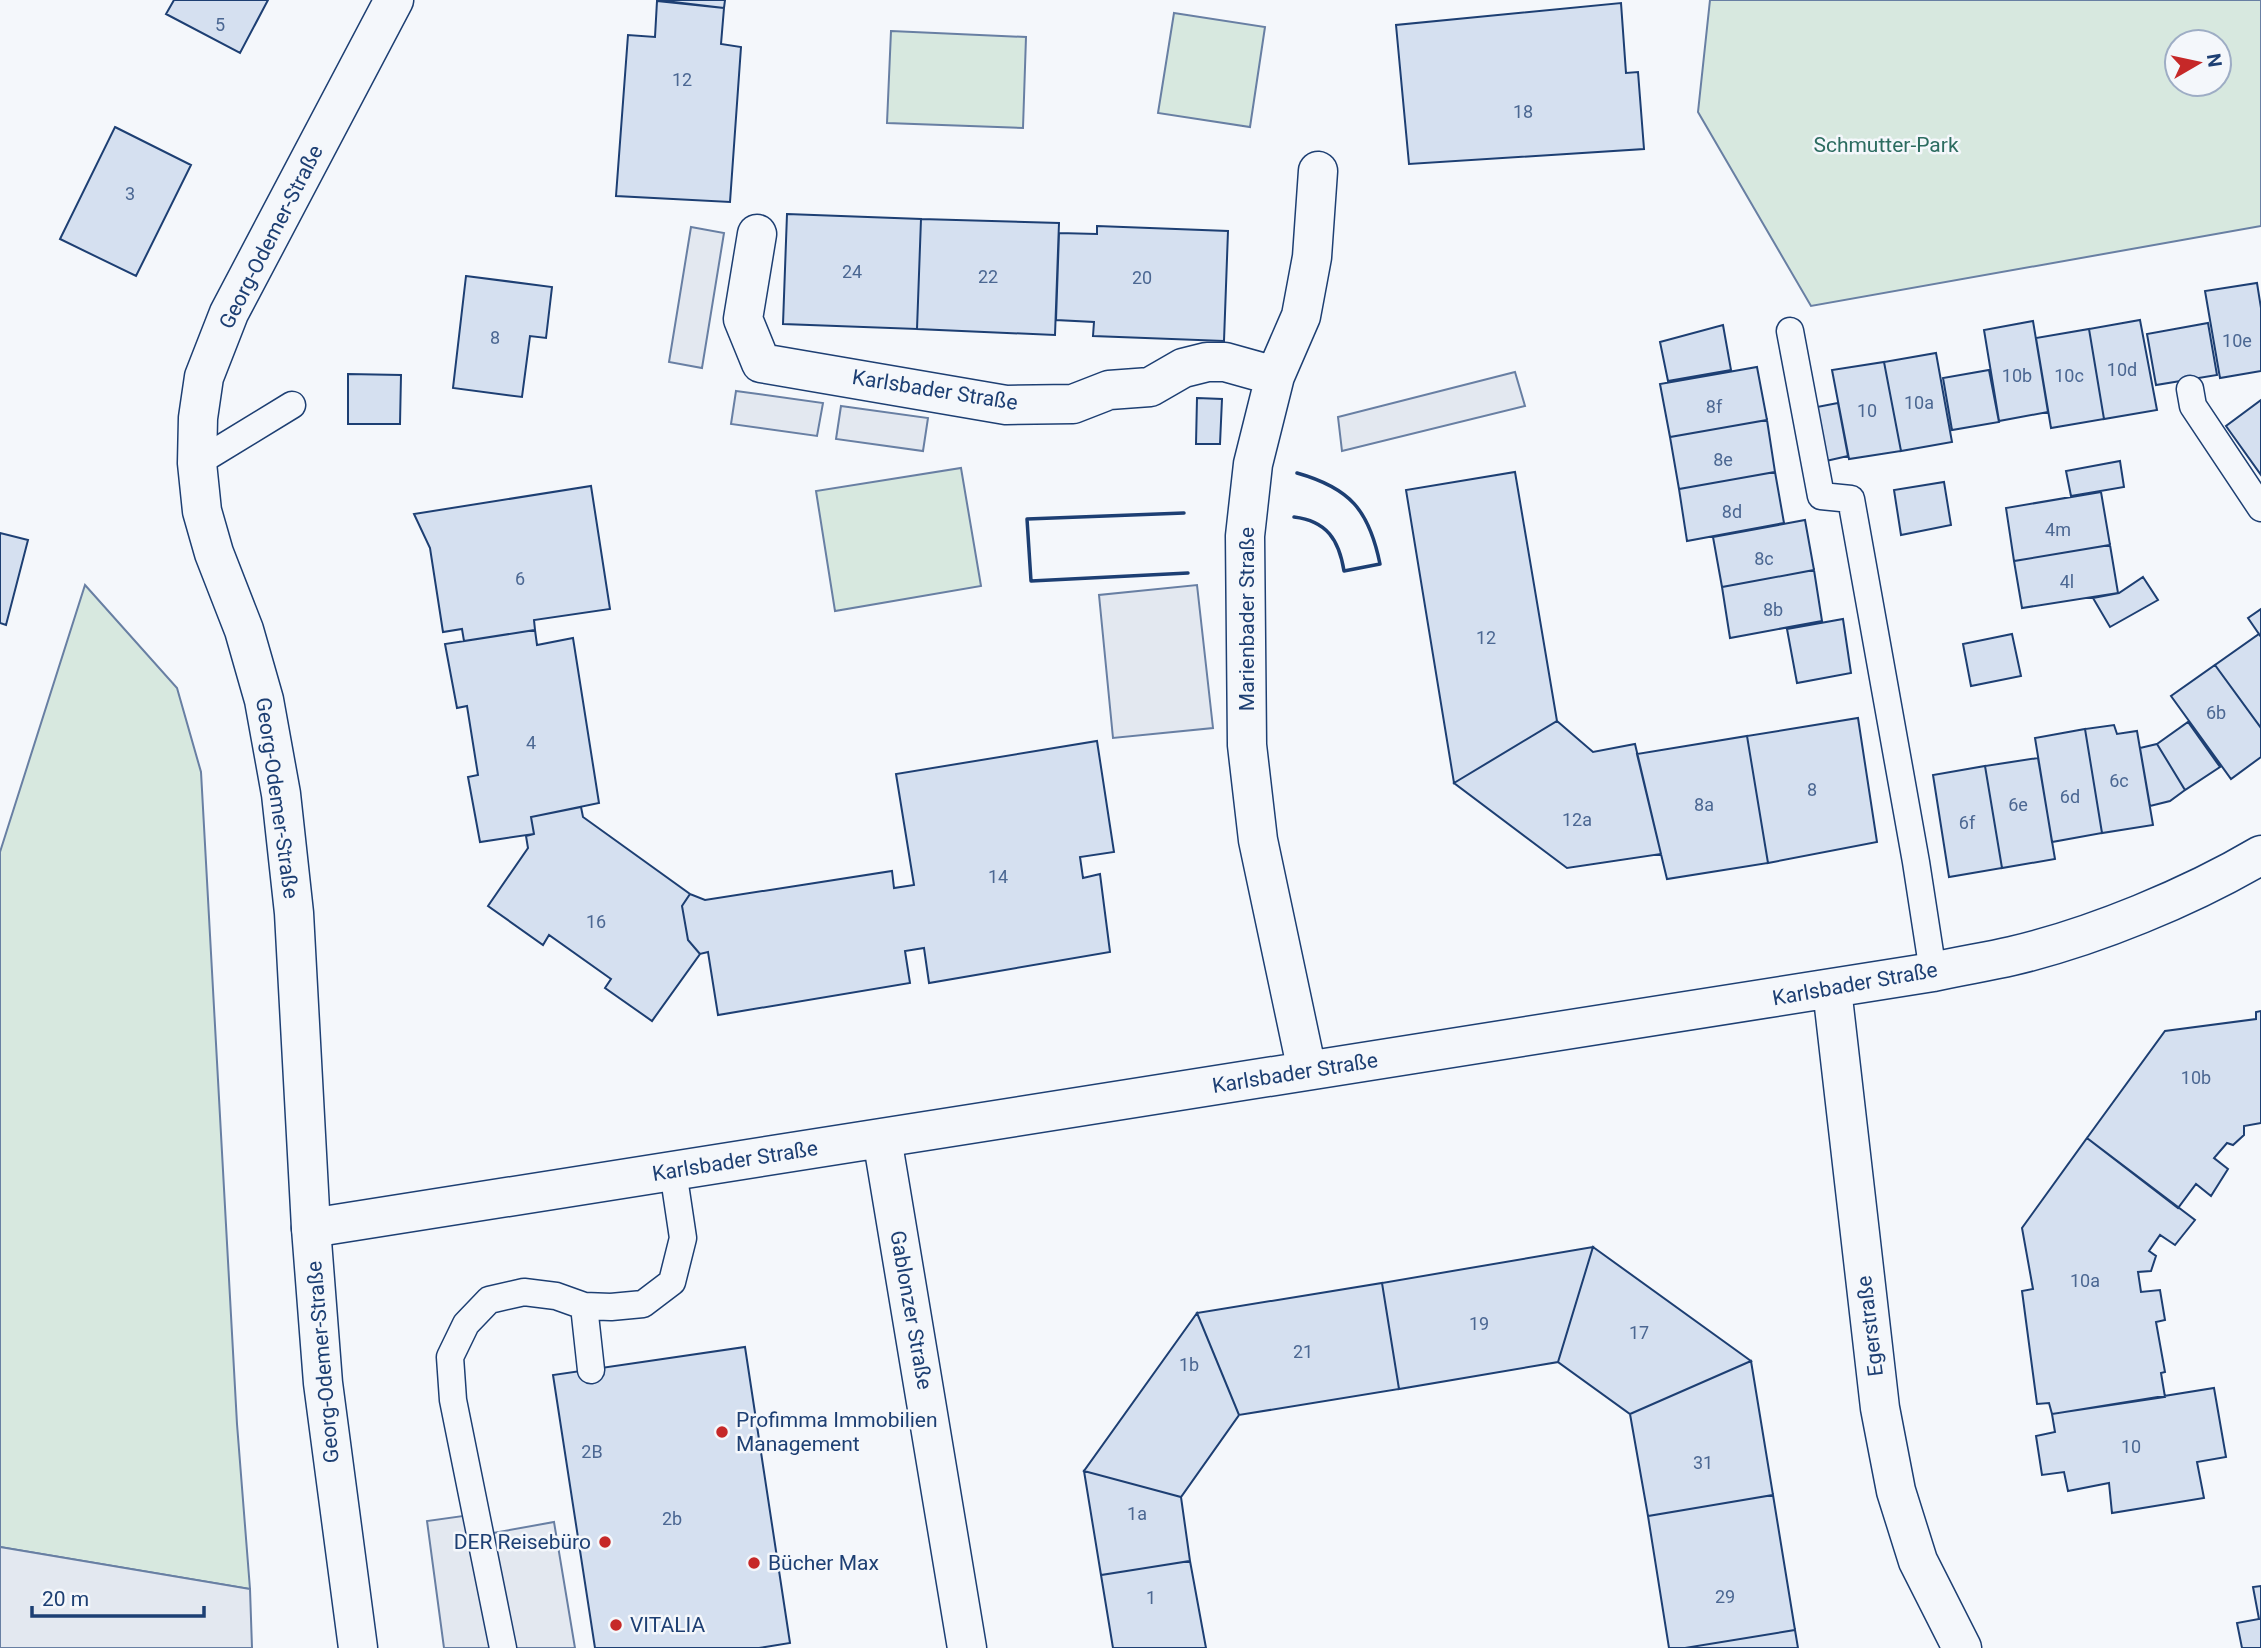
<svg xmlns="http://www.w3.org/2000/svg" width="2261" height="1648" font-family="Roboto,sans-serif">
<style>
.green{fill:#d7e8df;stroke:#687fa3;stroke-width:2;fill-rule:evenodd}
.parking{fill:#e3e8f0;stroke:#687fa3;stroke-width:2}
.building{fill:#d5e0f0;stroke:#1d3f73;stroke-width:2}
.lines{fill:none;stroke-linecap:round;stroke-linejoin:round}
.service-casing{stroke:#1d3f73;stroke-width:29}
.minor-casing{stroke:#1d3f73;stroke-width:41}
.tertiary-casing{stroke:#1d3f73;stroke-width:41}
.service{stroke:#f4f7fb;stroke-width:26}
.minor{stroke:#f4f7fb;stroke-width:38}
.tertiary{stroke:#f4f7fb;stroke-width:38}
.wall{stroke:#1d3f73;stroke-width:3.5}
.poi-dot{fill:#c62828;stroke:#f4f7fb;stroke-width:2.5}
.labels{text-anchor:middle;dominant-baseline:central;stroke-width:5;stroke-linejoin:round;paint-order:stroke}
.number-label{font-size:18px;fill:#4b6792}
.park-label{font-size:21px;fill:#2c6c60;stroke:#f4f7fb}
.street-label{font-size:21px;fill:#1d3f73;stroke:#f4f7fb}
.poi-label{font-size:21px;fill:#1d3f73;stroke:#f4f7fb;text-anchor:start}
</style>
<rect width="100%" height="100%" fill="#f4f7fb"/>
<path class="green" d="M1710 0H2261V226L1811 306 1698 112ZM2177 42H2219V84H2177Z
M1174 13 1265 27 1250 127 1158 113Z
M891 31 1026 37 1023 128 887 123Z
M961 468 981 586 835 611 816 491Z
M85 585 177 688 201 772 237 1424 250 1589 0 1547V852Z"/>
<path class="parking" d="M691 227 724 233 702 368 669 362Z
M1515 372 1525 406 1342 451 1338 417Z
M736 391 823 403 817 436 731 424Z
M841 406 928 418 923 451 836 439Z
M1197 585 1213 728 1113 738 1099 595Z
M477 1514 482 1535 554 1522 575 1648H444L427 1521Z
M0 1547 250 1589 252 1648H0Z"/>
<path class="building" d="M174 0H268L240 53 166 14Z
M657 0H725L724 8Z
M657 1 724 8 721 44 741 47 730 202 616 196 628 35 655 37Z
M1621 3 1626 73 1638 72 1644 149 1409 164 1396 25Z
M115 127 191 165 136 276 60 239Z
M787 214 921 219 917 329 783 324Z
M921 219 1059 223 1055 335 917 329Z
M1097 226 1228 231 1224 341 1093 336 1094 322 1056 320 1059 233 1097 234Z
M466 276 552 287 546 338 530 336 522 397 453 388Z
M2257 283 2261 308V371L2220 378 2205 291Z
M2140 320 2157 410 2104 419 2089 329Z
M2033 321 2048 412 1999 421 1984 330Z
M2208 323 2217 375 2156 385 2147 334Z
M1723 325 1731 370 1668 381 1660 342Z
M2089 329 2104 419 2051 428 2036 338Z
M1936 353 1952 442 1901 451 1884 362Z
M1884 362 1901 451 1849 459 1832 370Z
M1757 367 1767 420 1670 437 1660 384Z
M1989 370 1999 422 1952 430 1943 378Z
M348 374 401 375 400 424H348Z
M1197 398 1222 399 1220 444H1196Z
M2261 400V475L2226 426Z
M1838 403 1848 456 1826 461 1817 407Z
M1767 420 1775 472 1679 489 1670 437Z
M2120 461 2124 487 2071 496 2066 471Z
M1515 472 1557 721 1454 783 1406 490Z
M1775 472 1784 523 1687 541 1679 489Z
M1944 482 1951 525 1901 535 1894 490Z
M591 486 610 609 534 620 535 630 464 641 462 629 443 632 430 548 414 514Z
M2101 492 2110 545 2014 561 2006 508Z
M1805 520 1814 570 1722 587 1713 537Z
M0 533 28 540 6 625 0 623Z
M2110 545 2118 593 2022 608 2014 561Z
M1814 570 1822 621 1730 638 1722 587Z
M2143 577 2158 600 2110 627 2093 598 2119 593Z
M2261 609V637L2248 618Z
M1843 619 1851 673 1797 683 1787 629Z
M535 630 537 645 573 638 599 803 531 817 534 834 480 842 468 777 478 775 467 706 457 708 445 644Z
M2012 634 2021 676 1971 686 1963 644Z
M2259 634 2261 637V728L2215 665Z
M2215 665 2261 728V757L2231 779 2171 696Z
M1858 718 1877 842 1768 863 1747 736Z
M1557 721 1593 752 1635 744 1661 854 1567 868 1454 783Z
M2188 722 2220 767 2185 790 2157 744Z
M2114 725 2117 734 2137 731 2153 825 2102 833 2085 729Z
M2085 729 2102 833 2052 842 2035 738Z
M1747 736 1768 863 1667 879 1637 754Z
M1097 741 1114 852 1080 857 1083 878 1100 874 1110 952 929 983 924 948 905 951 910 983 718 1015 708 952 700 954 688 940 682 906 690 894 705 900 892 871 894 888 914 885 896 774Z
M2157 744 2185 790 2170 801 2150 806 2140 748Z
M2038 758 2055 859 2002 868 1985 766Z
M1985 766 2002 868 1949 877 1933 775Z
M581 807 583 817 690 894 682 906 688 940 700 954 652 1021 605 988 611 979 549 935 543 945 488 906 528 848 526 836 534 834 531 817Z
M2261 1011V1123L2244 1126V1135L2233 1145 2227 1143 2214 1158 2228 1169 2211 1196 2196 1184 2178 1208 2087 1138 2165 1031 2256 1019V1012Z
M2087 1138 2195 1220 2175 1245 2160 1235 2149 1251 2156 1256 2151 1271 2138 1272 2141 1292 2160 1290 2165 1320 2156 1322 2165 1372 2161 1373 2165 1397 2052 1414 2049 1403 2037 1404 2022 1291 2033 1289 2022 1228Z
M1593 1247 1751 1361 1630 1414 1558 1362Z
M1593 1247 1558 1362 1399 1389 1382 1283Z
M1382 1283 1399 1389 1239 1415 1197 1313Z
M1197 1313 1239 1415 1181 1497 1084 1471Z
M745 1347 790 1643 759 1648H595L553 1375Z
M1751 1361 1773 1495 1648 1516 1630 1414Z
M2214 1388 2226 1457 2197 1462 2204 1498 2112 1513 2109 1483 2068 1491 2064 1472 2042 1475 2036 1436 2055 1432 2052 1414Z
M1084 1471 1181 1497 1190 1561 1101 1575Z
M1773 1495 1795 1630 1685 1648H1669L1648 1516Z
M1190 1561 1206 1648H1113L1101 1575Z
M2261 1586V1648H2242L2237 1623 2259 1619 2253 1587Z
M1795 1630 1798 1648H1685Z"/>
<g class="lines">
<defs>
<path id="service" d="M1790 331 1821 496 1851 499 1916 862 1933 972
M2190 389 2193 406 2261 508
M197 463 292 405
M584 1306 591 1370
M503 1648 453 1400 450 1357 466 1324 489 1300 524 1292 556 1296 584 1306 611 1307 643 1304 672 1282 683 1238 673 1171"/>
<path id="minor" d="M757 234 743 319 761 363 1006 405 1073 404 1109 390 1150 387 1183 368 1207 362H1225L1275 376
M1832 989 1880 1408 1896 1491 1918 1561 1962 1648
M1307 1071 1258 840 1247 745 1245 536 1253 464 1275 376 1301 316 1312 257 1318 171
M882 1138 967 1648
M311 1228 1933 972C1959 966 1986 962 2012 956 2093 937 2190 897 2261 855"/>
<path id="tertiary" d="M358 1648 323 1383 311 1228 294 913 281 794 264 700 244 630 214 553 202 511 197 463 198 418 204 377 229 313 394 0"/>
</defs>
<use href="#service" class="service-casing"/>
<use href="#minor" class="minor-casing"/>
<use href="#tertiary" class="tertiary-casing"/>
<use href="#service" class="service"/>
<use href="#minor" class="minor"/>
<use href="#tertiary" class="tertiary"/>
<path class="wall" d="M1184 513 1027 519 1031 581 1188 573
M1294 517C1327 521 1339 540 1344 571L1380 564C1369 510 1350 488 1297 473"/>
</g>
<g class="poi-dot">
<circle cx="722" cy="1432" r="7"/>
<circle cx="605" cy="1542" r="7"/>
<circle cx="754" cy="1563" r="7"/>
<circle cx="616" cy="1625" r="7"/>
</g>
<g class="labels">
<g class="number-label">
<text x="220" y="24">5</text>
<text x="682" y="79">12</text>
<text x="1523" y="111">18</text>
<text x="130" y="193">3</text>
<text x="852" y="271">24</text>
<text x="988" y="276">22</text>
<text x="1142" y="277">20</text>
<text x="495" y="337">8</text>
<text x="2237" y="340">10e</text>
<text x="2122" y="369">10d</text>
<text x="2017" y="375">10b</text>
<text x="2069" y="375">10c</text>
<text x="1919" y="402">10a</text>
<text x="1714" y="406">8f</text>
<text x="1867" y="410">10</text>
<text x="1723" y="459">8e</text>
<text x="1732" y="511">8d</text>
<text x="2058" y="529">4m</text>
<text x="1764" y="558">8c</text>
<text x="520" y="578">6</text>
<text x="2067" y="581">4l</text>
<text x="1773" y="609">8b</text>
<text x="1486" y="637">12</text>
<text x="2216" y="712">6b</text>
<text x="531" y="742">4</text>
<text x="2119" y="780">6c</text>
<text x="1812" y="789">8</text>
<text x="2070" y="796">6d</text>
<text x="1704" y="804">8a</text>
<text x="2018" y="804">6e</text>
<text x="1577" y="819">12a</text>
<text x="1967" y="822">6f</text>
<text x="998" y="876">14</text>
<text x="596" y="921">16</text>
<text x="2196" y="1077">10b</text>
<text x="2085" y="1280">10a</text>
<text x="1479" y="1323">19</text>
<text x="1639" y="1332">17</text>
<text x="1303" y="1351">21</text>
<text x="1189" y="1364">1b</text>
<text x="2131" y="1446">10</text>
<text x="592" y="1451">2B</text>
<text x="1703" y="1462">31</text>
<text x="1137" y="1513">1a</text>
<text x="672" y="1518">2b</text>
<text x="1725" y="1596">29</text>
<text x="1151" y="1597">1</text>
</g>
<g class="park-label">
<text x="1886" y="145">Schmutter-Park</text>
</g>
<g class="street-label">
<text transform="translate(271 237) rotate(-63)">Georg-Odemer-Straße</text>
<text transform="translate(935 390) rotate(9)">Karlsbader Straße</text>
<text transform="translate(1247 619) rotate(-90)">Marienbader Straße</text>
<text transform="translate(277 798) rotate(82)">Georg-Odemer-Straße</text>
<text transform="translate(1855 984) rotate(-10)">Karlsbader Straße</text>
<text transform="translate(1295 1073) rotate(-9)">Karlsbader Straße</text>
<text transform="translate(735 1161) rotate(-9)">Karlsbader Straße</text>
<text transform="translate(911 1310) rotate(80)">Gablonzer Straße</text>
<text transform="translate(1870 1326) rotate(-97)">Egerstraße</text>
<text transform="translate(323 1362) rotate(-95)">Georg-Odemer-Straße</text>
</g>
<g class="poi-label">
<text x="736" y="1420">Profimma Immobilien<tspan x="736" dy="24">Management</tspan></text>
<text x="591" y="1542" text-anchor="end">DER Reisebüro</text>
<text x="768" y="1563">Bücher Max</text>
<text x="630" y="1625">VITALIA</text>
</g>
</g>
<g transform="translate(2198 63) rotate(81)"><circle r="33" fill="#f4f7fb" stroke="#9eadc5" stroke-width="2"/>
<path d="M0-5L12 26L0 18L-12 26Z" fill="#c62828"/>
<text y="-10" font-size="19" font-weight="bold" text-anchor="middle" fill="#1d3f73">N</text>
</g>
<path d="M32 1606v10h172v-10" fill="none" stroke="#1d3f73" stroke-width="3.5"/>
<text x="42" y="1606" font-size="21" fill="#1d3f73" stroke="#f4f7fb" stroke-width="5" paint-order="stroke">20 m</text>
</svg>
